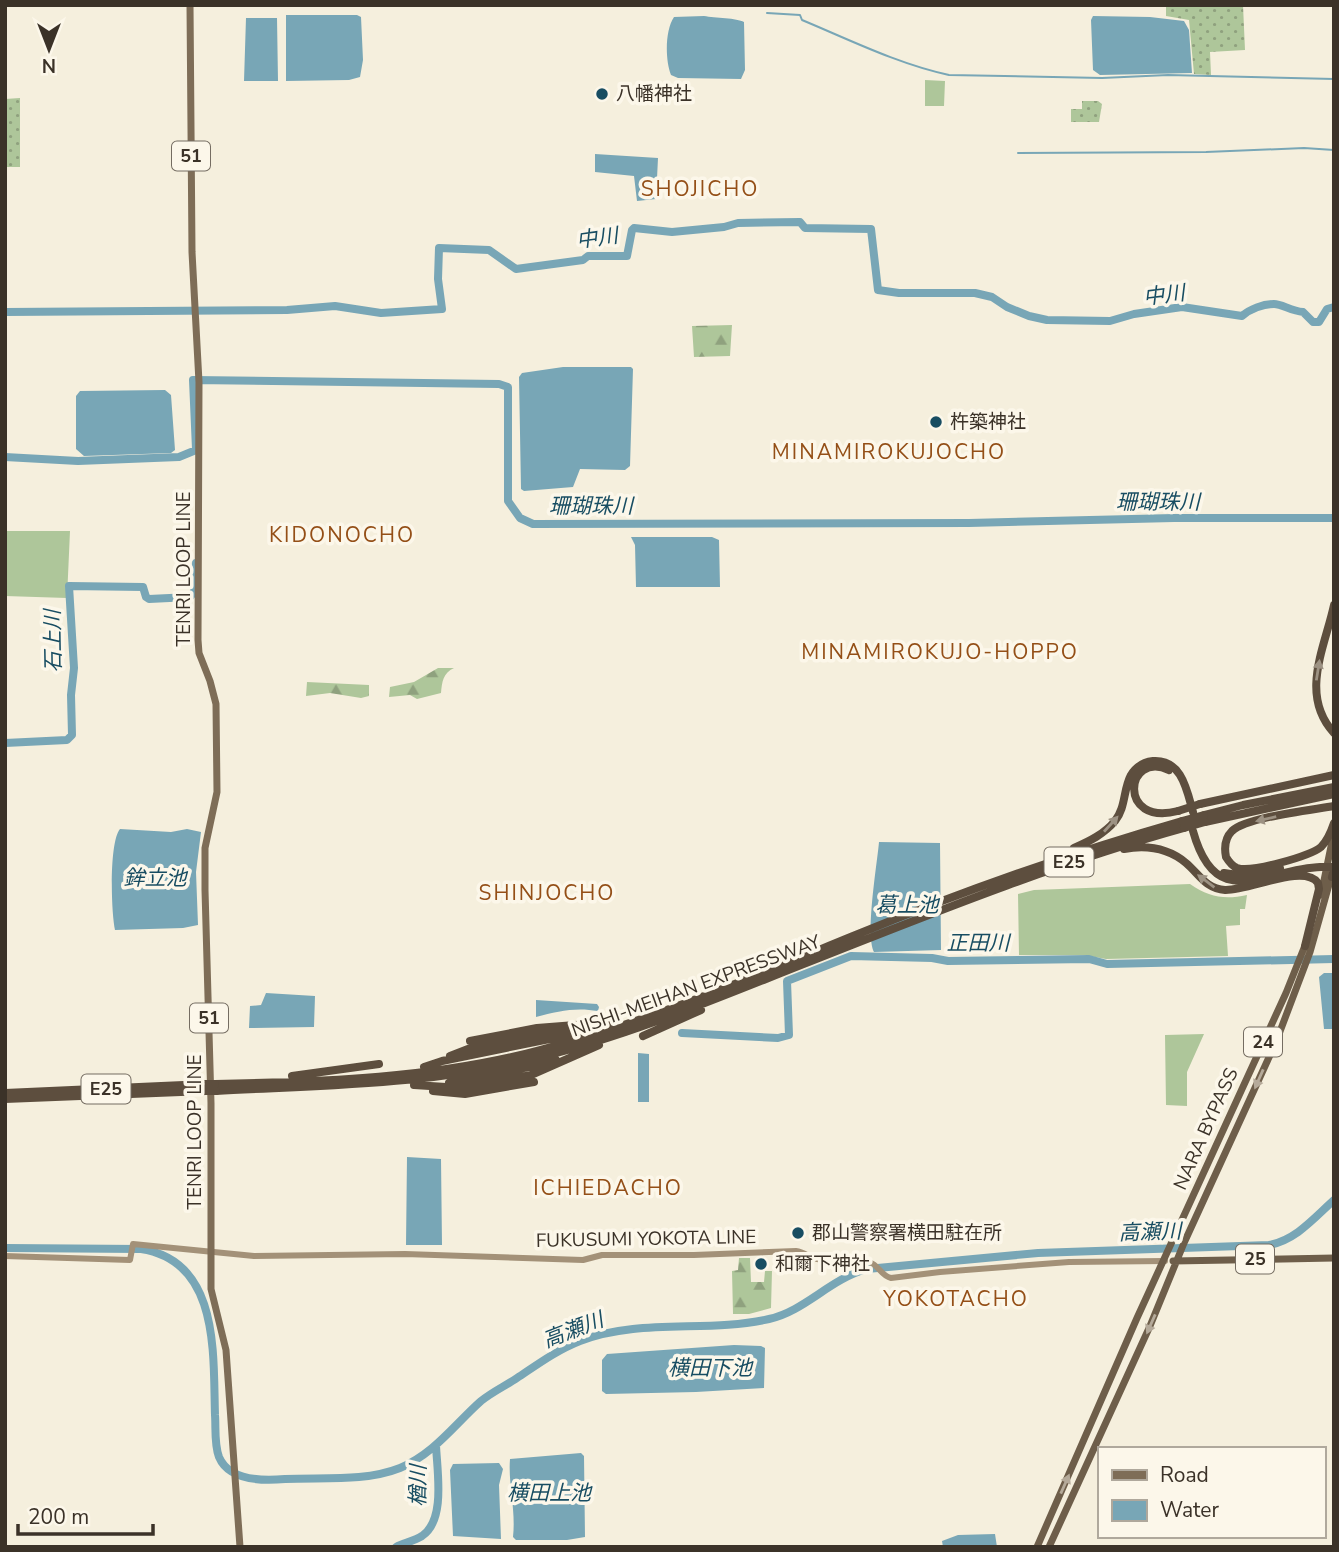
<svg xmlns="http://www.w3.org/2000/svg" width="1339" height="1552" font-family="'Nunito Sans','Noto Sans JP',sans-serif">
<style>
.grass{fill:#aec69a}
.forest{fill:url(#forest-firs)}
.park{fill:url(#park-dots)}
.water{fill:#78a6b6}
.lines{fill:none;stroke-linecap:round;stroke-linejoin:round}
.stream{stroke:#78a6b6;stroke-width:2}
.river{stroke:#78a6b6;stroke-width:8}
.secondary{stroke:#a39178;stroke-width:6}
.primary{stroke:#7e6d57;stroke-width:7}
.trunk{stroke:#6e5e4a;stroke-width:7}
.motorway{stroke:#5d4e3e;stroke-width:8}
.motorway-bridge{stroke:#5d4e3e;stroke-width:8}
.oneway{fill:#9d9283}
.oneway2{fill:#b5aa9a}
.poi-dot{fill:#184d62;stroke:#fcf7ea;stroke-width:2.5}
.labels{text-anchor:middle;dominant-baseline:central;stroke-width:7;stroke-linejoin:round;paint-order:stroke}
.shield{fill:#fcf7ea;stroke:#756d62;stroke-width:2}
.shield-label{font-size:18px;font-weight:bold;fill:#3b3228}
.poi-label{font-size:19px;fill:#3b3228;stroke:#fcf7ea;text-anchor:start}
.street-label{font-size:19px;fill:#3b3228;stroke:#fcf7ea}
.neighbourhood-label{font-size:21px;letter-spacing:2px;fill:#944f17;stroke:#fcf7ea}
.water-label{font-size:21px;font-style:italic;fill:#184d62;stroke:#fcf7ea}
</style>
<defs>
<pattern id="forest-firs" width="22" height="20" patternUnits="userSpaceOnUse" patternTransform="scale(1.75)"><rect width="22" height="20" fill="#aec69a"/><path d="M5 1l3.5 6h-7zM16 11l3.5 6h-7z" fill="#8fa17e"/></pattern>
<pattern id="park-dots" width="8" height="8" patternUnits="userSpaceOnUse" patternTransform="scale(1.75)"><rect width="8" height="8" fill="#aec69a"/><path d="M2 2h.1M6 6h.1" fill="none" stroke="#8fa17e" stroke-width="1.8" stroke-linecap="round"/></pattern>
</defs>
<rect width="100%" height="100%" fill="#f5efdd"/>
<path class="grass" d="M925 80 945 81 944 106H925Z
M5 531H70L67 598 5 596Z
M1190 884C1209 897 1224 900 1247 895L1245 909H1240V925L1226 926 1228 956 1106 959 1084 955H1019L1018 894 1034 890Z
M1204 1034 1187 1072V1106L1166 1105 1165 1035Z"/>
<path class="forest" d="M732 325 730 356 694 357 692 326Z
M438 668H454C443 673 442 682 441 693L417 699 410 695 389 697 390 687 414 682Z
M307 682 369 685V696L361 698 330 693 306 696Z
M739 1258H750L751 1282H764L765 1271H772L771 1308 749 1314H733L732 1271 738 1270Z"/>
<path class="park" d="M1193 5H1243L1245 50 1210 52 1211 75 1194 74 1189 20 1166 16V7Z
M20 98V167H5V99Z
M1082 101H1098L1102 104 1099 122H1071V109H1082Z"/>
<path class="water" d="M286 15H357L361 17 363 60 360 77 349 80 286 81Z
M704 16C715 18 737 18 744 22L745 70 741 79 678 78 671 75C665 60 665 30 674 17Z
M1093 16 1150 17 1184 21 1189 30 1192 73 1100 75 1093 70 1091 20Z
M246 18H277L278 81H244Z
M595 154 658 158 656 199 637 201 634 176 595 172Z
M563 367H631L633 369 630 466 625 470 580 469 573 487 524 491 521 489 519 377 522 373Z
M165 390 171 395 175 450 171 453 84 456 76 449V396L80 391Z
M631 537H712L719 540 720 587H636L635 545Z
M120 829 171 832 187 829 201 832 196 872 198 925 183 928 115 930C111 912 109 842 120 829Z
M879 842 940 843 941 950 874 952C865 935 877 865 879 842Z
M1324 973H1334V1029H1324L1319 977Z
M266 993 315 996 314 1027 249 1028 250 1006 261 1005Z
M536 1000 597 1004 599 1007 598 1011C576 1007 558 1011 536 1017Z
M638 1053 649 1054V1102H638Z
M407 1157 441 1159 442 1245H406Z
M734 1345 761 1346 765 1348 764 1388 696 1392 606 1394 602 1391V1360L607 1354Z
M581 1453 584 1456 585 1537 567 1540H516L513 1537C516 1510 508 1485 510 1459Z
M499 1463 503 1469 499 1485 501 1539 453 1536 450 1470 453 1464Z
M995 1534 997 1547H943L942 1541 958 1535Z"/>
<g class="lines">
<path class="stream" d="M767 13 800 15 802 20C850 40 898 64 949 75L1102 78 1168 75 1334 79
M1018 153 1206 152 1304 148 1334 150"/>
<path class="river" d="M5 312 287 310 335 306 381 313 442 309 438 279 439 248 489 250 516 269 583 260 588 256H627L632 230 634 228 672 232 724 227 738 223 800 222 805 228 871 229 878 290 899 293H975L992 297 1007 307 1029 316 1047 320 1110 321 1134 314 1182 307 1242 316C1250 309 1263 304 1274 304 1282 304 1291 311 1303 312L1313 322H1319L1327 309 1334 307
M196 449 193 380 499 384 508 387V501L520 518 533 524 969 523 1174 518H1334
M5 457 78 461 179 457 196 450
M5 743 67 740 72 735 71 695 74 668 69 586 143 587 146 597 149 599 190 597 194 592 196 563
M682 1033 778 1038 789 1035 787 981 851 956 932 958 948 961 1089 959 1107 964 1334 959
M5 1248 141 1249C220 1261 213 1354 215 1415 216 1428 214 1444 219 1457 229 1481 263 1481 285 1479 321 1477 365 1482 400 1468 434 1454 455 1424 481 1401 492 1392 505 1386 517 1378 538 1364 557 1350 580 1341 641 1318 707 1333 769 1319 805 1311 830 1279 867 1269L1038 1253 1269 1245C1296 1240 1314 1218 1334 1200
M396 1547C404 1543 414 1541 422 1536 446 1520 437 1471 436 1445"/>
<path class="secondary" d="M5 1256 130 1260 133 1244 254 1256 405 1254 583 1260 602 1255H694L796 1251C805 1252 809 1258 817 1259 835 1262 852 1262 869 1262 879 1265 881 1276 891 1278L940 1272 1069 1262 1165 1261"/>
<path class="primary" d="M190 5 192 252 199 382 198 640 199 653 210 681 216 704 217 792 205 848V890L211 1103V1289L226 1350 240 1547"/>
<path class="trunk" d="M1321 895 1334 832
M1173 1261 1334 1258
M1037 1547 1137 1318 1286 993 1306 943
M1049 1547 1150 1326 1184 1243 1276 1042 1310 952 1332 874"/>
<path class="motorway" d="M1334 605C1325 647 1299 695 1334 733
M1169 770C1125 750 1117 827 1178 811
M1200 804 1334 775
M1334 806C1312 810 1247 817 1232 831 1225 838 1224 847 1226 857 1229 862 1232 866 1237 868 1251 873 1310 856 1321 847 1328 840 1331 832 1334 823
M1204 815 1243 805 1334 787
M1205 822 1334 794
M1193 831C1216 914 1263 869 1321 867
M1074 848C1090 841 1104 834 1115 821 1126 807 1123 790 1131 775 1136 767 1144 762 1153 761 1182 759 1187 791 1193 812
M1124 849C1146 845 1168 848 1186 863 1199 874 1206 889 1225 890 1249 891 1304 863 1318 883L1319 889 1305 946
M1224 873 1244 876 1280 868
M1332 877 1334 869
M584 1028 612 1024
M643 1036 701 1010
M470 1041 537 1028 588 1024
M450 1056 468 1049 567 1030
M424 1067 442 1061 589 1031
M292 1076 379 1064
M449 1083 495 1075 556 1060
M215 1084C323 1082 436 1078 540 1050 648 1022 750 978 853 936 961 892 1070 853 1182 821
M414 1085 462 1088 531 1075 599 1045
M216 1091C326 1085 434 1085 541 1057 630 1035 715 999 801 965 928 915 1051 865 1184 828
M433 1091 465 1094 534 1082
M5 1093 206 1084
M5 1099 206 1091"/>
<path class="motorway-bridge" d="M1178 811 1200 804
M1182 821 1204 815
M1184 828 1205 822
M1321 867H1334
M206 1084H215
M206 1091H216"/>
</g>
<defs><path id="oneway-solid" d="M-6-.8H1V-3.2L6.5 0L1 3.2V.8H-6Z" transform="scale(1.75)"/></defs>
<g class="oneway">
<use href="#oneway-solid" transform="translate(1318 670) rotate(-81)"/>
<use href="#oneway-solid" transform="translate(1266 819) rotate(167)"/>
<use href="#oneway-solid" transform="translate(1111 824) rotate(-48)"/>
<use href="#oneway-solid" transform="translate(1206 881) rotate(-143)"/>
</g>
<g class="oneway2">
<use href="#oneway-solid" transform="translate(1259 1079) rotate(114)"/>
<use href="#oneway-solid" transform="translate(1151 1324) rotate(114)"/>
<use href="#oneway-solid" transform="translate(1065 1484) rotate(-66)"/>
</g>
<g class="poi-dot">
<circle cx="602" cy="94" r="7"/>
<circle cx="936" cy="422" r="7"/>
<circle cx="798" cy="1233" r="7"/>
<circle cx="761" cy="1264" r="7"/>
</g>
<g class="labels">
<g class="shield">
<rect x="172" y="141.5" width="38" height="29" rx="5"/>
<rect x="1044.5" y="847.5" width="49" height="29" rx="5"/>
<rect x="190" y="1003.5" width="38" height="29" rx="5"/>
<rect x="1244" y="1027.5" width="38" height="29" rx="5"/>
<rect x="81.5" y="1074.5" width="49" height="29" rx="5"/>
<rect x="1236" y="1244.5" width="38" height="29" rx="5"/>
</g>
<g class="shield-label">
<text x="191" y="156">51</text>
<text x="1069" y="862">E25</text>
<text x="209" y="1018">51</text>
<text x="1263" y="1042">24</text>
<text x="106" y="1089">E25</text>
<text x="1255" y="1259">25</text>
</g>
<g class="poi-label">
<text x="616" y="94">八幡神社</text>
<text x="950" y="422">杵築神社</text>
<text x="812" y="1233">郡山警察署横田駐在所</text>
<text x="775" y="1264">和爾下神社</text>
</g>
<g class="street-label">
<text transform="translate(184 569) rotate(-90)">TENRI LOOP LINE</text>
<text transform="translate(696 986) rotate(-20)">NISHI-MEIHAN EXPRESSWAY</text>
<text transform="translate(1206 1129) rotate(-66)">NARA BYPASS</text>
<text transform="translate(195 1132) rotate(-90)">TENRI LOOP LINE</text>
<text transform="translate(646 1239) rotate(-1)">FUKUSUMI YOKOTA LINE</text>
</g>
<g class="neighbourhood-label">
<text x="700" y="189">SHOJICHO</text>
<text x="889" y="452">MINAMIROKUJOCHO</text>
<text x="342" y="535">KIDONOCHO</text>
<text x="940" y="652">MINAMIROKUJO-HOPPO</text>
<text x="547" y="893">SHINJOCHO</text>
<text x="608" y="1188">ICHIEDACHO</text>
<text x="956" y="1299">YOKOTACHO</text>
</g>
<g class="water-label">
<text transform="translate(597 238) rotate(-8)">中川</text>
<text transform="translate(1164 295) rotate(-7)">中川</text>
<text x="1158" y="502">珊瑚珠川</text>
<text x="591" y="506">珊瑚珠川</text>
<text transform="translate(53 641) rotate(-91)">石上川</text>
<text x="155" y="878">鉾立池</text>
<text x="907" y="905">葛上池</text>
<text x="978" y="943">正田川</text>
<text transform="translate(1150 1232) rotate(-2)">高瀬川</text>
<text transform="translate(573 1330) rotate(-21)">高瀬川</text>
<text x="710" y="1368">横田下池</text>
<text transform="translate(418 1486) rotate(-89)">楢川</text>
<text x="549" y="1493">横田上池</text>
</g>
</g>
<rect width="1339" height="1552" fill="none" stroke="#3b3228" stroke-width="14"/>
<rect x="1098" y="1447" width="228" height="91" fill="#fcf7ea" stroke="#afa89c" stroke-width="2"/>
<rect x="1112" y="1470" width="35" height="10" fill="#7e6d57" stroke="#afa89c" stroke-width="2"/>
<text x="1160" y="1482" font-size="21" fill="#3b3228">Road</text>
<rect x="1112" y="1500" width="35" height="21" fill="#78a6b6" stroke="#afa89c" stroke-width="2"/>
<text x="1160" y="1517" font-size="21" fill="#3b3228">Water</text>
<g transform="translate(49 49) rotate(180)" stroke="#fcf7ea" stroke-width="5" paint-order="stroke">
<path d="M0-5L12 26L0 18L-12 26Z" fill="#3b3228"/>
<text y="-10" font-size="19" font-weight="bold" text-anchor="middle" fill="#3b3228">N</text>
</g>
<path d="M18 1524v10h135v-10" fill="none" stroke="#3b3228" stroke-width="3.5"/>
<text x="28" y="1524" font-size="21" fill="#3b3228" stroke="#fcf7ea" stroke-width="5" paint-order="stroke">200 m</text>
</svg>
